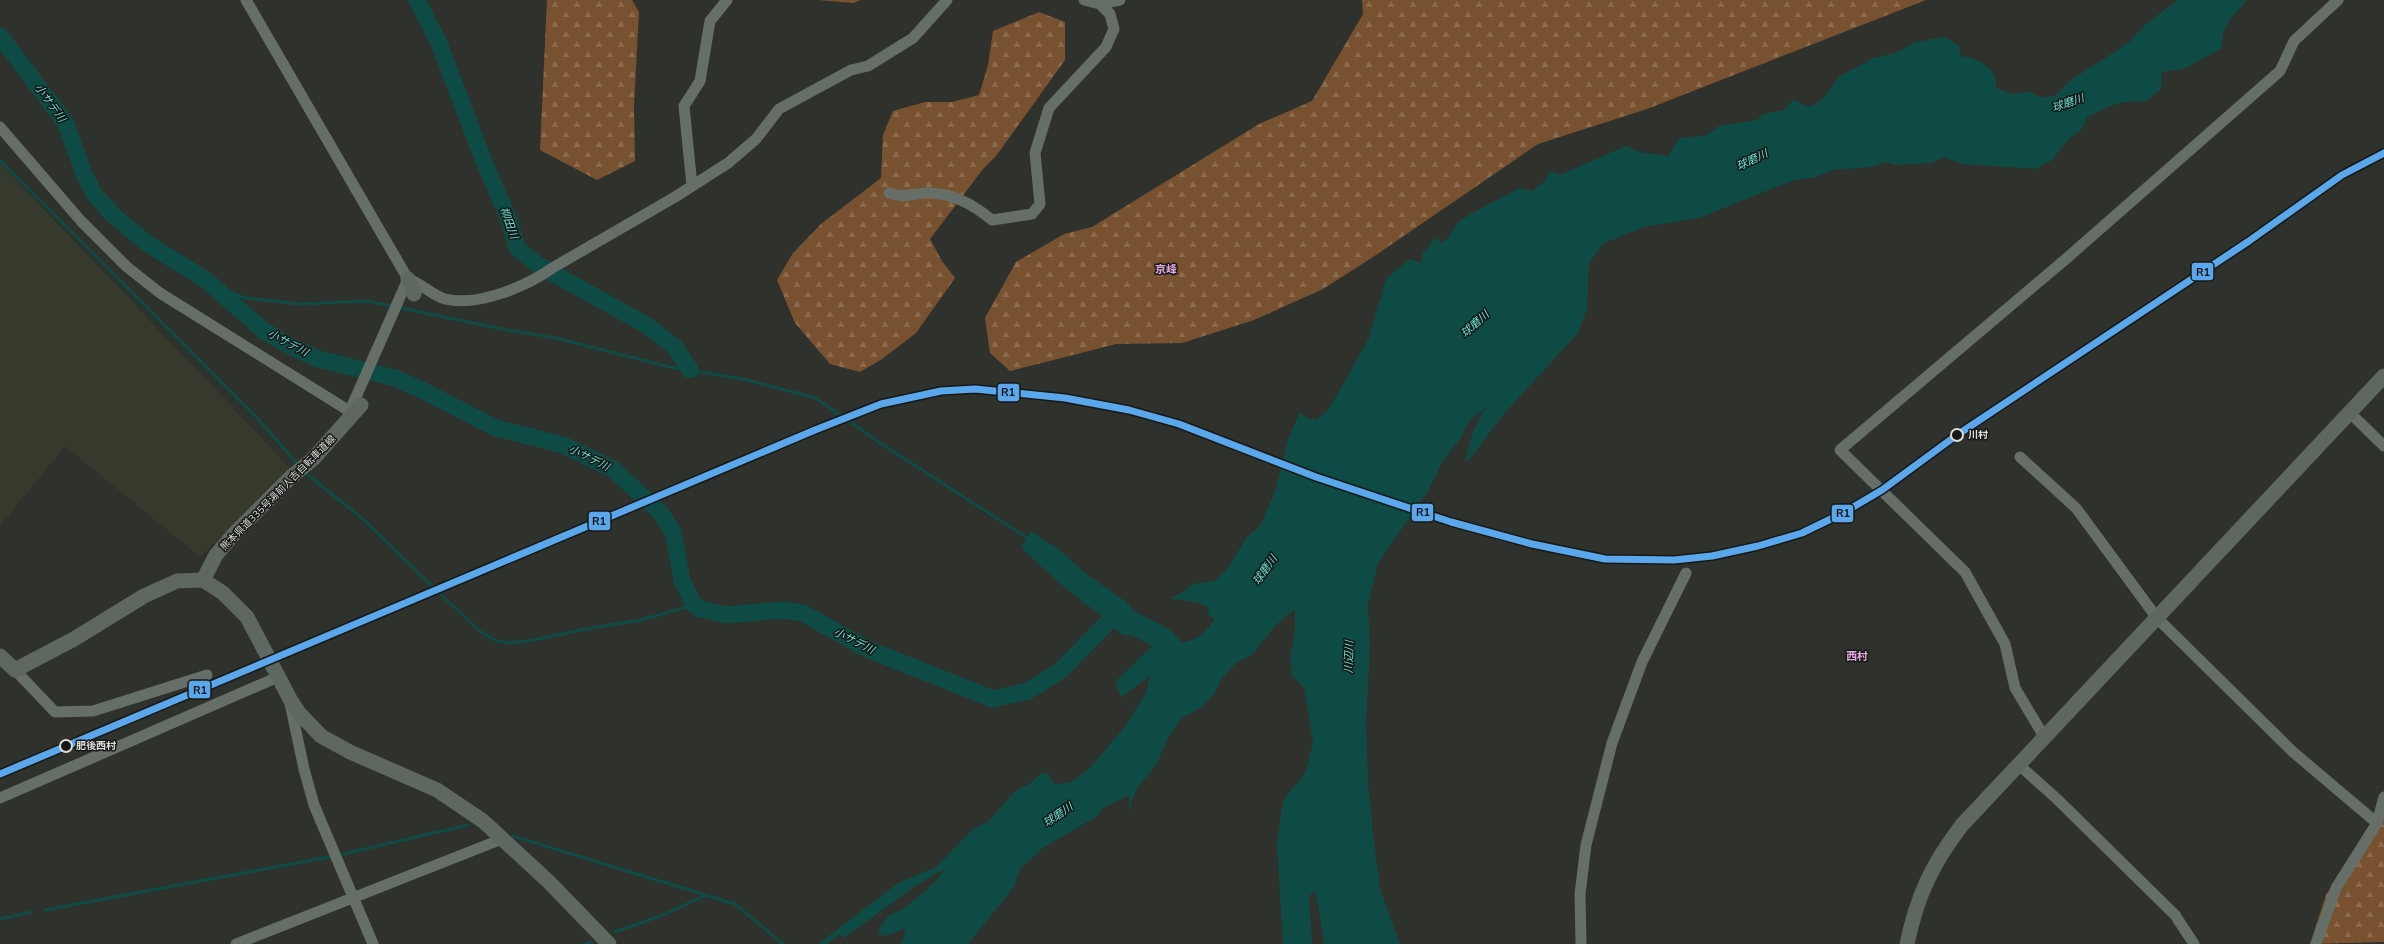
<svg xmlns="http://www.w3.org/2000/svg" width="2384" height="944" font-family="'Nunito Sans','Noto Sans JP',sans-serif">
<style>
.built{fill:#353a2d}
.forest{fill:url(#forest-firs)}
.water{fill:#0e4b45}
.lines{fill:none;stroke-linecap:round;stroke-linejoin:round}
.stream{stroke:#0e4b45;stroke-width:3}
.river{stroke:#0e4b45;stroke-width:17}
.street{stroke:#666e68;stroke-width:11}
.secondary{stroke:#5f6761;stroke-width:15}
.rail-1-casing{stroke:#181916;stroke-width:10}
.rail-1{stroke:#5aa8eb;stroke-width:7}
.stop-dot{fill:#181916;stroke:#dcddd9;stroke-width:2}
.labels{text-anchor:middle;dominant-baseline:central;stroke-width:3;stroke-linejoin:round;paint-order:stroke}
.stop-label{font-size:10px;font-weight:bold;fill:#dcddd9;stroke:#181916;text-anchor:start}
.street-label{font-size:10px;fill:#dcddd9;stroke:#181916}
.water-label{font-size:11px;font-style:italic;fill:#6ae0d3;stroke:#181916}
.neighbourhood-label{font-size:11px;font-weight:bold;fill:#e2a9e1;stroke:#181916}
.line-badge{stroke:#181916;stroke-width:1.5}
.pale-badge-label{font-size:11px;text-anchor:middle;font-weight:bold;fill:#111}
</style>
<defs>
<pattern id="forest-firs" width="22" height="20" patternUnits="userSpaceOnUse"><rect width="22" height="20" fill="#785230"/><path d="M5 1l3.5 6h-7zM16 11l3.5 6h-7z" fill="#8b6a4d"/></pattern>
</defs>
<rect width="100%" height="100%" fill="#2f312c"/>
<path class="built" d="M0 163 291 469 200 557 65 446 0 526Z"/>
<path class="forest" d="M547 0H632L639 12 634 105 635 161 597 180 540 150Z
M818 0H861L853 3Z
M1362 0H1926L1647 109 1538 144 1373 257 1323 289 1254 320 1182 343 1116 344 1010 371 990 353 985 318 1016 262 1064 234 1092 227 1259 124 1312 101 1363 14Z
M1039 12 1065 22V60L996 156 983 169 930 239 942 261 955 278 916 333 882 359 860 372 830 364 795 323 777 280 793 253 821 224 881 178 883 135 893 111 925 102H952L979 95 988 65 993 31Z
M2384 803V942L2310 944 2326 895Z"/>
<path class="water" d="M2178 0H2247C2233 18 2221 23 2222 48L2186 68 2162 72 2161 89 2146 101C2117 100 2112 106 2087 117L2083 128 2068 140 2052 160 2036 169 1961 164 1944 157 1931 163 1895 165 1885 162 1873 167 1832 170 1813 178 1794 180 1699 218 1644 227 1604 243 1589 263 1587 309 1578 333 1503 415 1469 460 1465 461 1473 431 1485 408 1470 420 1461 438 1443 461 1428 491 1378 563 1368 605 1370 647 1366 722 1368 783 1373 833 1380 889 1400 944H1324C1321 926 1319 909 1315 891L1309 896 1312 944H1283L1277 844 1283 800 1305 773 1313 743 1304 688 1292 675 1290 658 1295 630V609L1275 626 1252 655 1237 662 1221 679 1215 693 1202 707 1182 718 1167 740 1157 764 1137 788 1127 815 1130 795 1103 808 1099 815 1043 848 1020 869 1014 887 968 944H901L906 928 882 937 878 930 889 915 903 909 920 895 936 881 946 868 914 887 844 938 840 934 827 944H818L898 883 936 867 973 829 988 822 1014 792 1032 782 1040 774 1049 773 1050 779 1056 784 1071 782 1090 768 1123 729 1146 693 1150 675 1121 698 1115 682 1152 646C1103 621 1060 586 1021 547L1031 531 1058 549 1089 576 1125 601 1134 611 1171 630 1182 643C1198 639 1206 633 1214 619L1207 613 1209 608 1199 603 1170 598 1183 592 1193 584 1214 581 1227 569 1247 537 1260 526 1276 489 1289 437 1300 412 1307 418 1316 420 1327 411 1337 395 1369 338 1386 279 1409 259 1421 263 1423 252 1429 247 1434 237 1441 243 1449 237 1457 223 1472 213 1520 188 1532 191 1545 181 1550 171 1560 175 1626 146 1640 152 1668 156 1679 138 1705 136 1719 126 1757 120 1763 114 1784 110 1793 100 1810 107 1822 100 1840 76 1874 58 1898 52 1915 42 1945 37 1958 45 1961 56C1979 59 1998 67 1996 88L2012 94 2030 92 2040 97 2055 96 2071 80 2128 43 2147 23Z"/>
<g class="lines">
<path class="stream" d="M0 160 260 421 299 466
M206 280 219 288 245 298 299 304 367 301 502 329 555 338 670 367 743 379 816 398 880 443 1029 539
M304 472 362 518 441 595 481 632 497 641 509 643 528 641 591 628 641 620 694 605
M513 836 735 904 783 944
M343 854 468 825
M45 910 329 857
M0 919 32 912
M615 932 663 915 704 896
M585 944 591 942"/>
<path class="river" d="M417 0 439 43 484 162 509 220 517 248 538 265 646 325 675 347 690 370
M0 36 65 122 85 176 95 195 114 216 148 244 206 280 264 331 292 347 318 359 395 378 422 390 496 428 563 445 613 469 660 512 673 532 682 580 694 605 700 609 727 615 782 610 803 613 867 649 993 699 1028 691 1060 671 1113 617 1127 627"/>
<path class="street" d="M246 0 408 279C421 283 433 296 445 299 479 307 527 286 554 267L675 197 728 163 756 139 779 109 851 70 868 66 913 38 947 0
M1084 0 1100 4 1120 0
M0 127 81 221 127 267 160 293 354 414
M692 186 684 106 700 81 710 21 727 0
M889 193C906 199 911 193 928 193 952 193 974 205 992 220L1032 214 1040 204 1035 153 1049 108 1106 47 1114 29 1110 14 1100 4
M2350 413 2384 446
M354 414 352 406 408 279
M2020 457 2076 508 2157 618 2293 752 2377 823
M15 670 55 712 93 711 207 675
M290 703 304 769 314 805 373 944
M2045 738 2015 688 2005 644 1965 572 1840 450 2067 258 2280 71 2294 41 2338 0
M2020 766 2057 799 2175 915 2194 944
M0 798 278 677
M236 944 502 839
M1581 944 1580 894 1586 845 1612 743 1642 662 1686 573
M2316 944 2336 888 2377 823 2384 797"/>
<path class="secondary" d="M408 279 414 294
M203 580 223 593 247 617 290 699 299 713 321 736 350 752 437 790 483 821 549 882 609 944
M203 580 216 555 233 535 291 477 313 459 361 405
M0 656 15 670 74 639 144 596 177 581 203 580
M1907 944C1917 896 1932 864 1962 825L2384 376"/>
<defs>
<path id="rail-1" d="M0 774 815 430 881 404 941 391 975 389 1065 398 1129 410 1179 424 1316 477 1451 522 1532 544 1605 559 1674 560 1712 556 1758 546 1802 533 1843 513 1882 490 1957 435 2249 241 2342 175 2384 153"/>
</defs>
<use href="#rail-1" class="rail-1-casing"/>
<use href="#rail-1" class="rail-1"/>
</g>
<g class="stop-dot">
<circle cx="1957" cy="435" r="6"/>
<circle cx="66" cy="746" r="6"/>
</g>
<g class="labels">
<g class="stop-label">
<text x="1968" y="435">川村</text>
<text x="76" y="746">肥後西村</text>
</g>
<g class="street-label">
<text transform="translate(278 493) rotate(-45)">熊本県道335号湯前人吉自転車道線</text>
</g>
<g class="water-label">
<text transform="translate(50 103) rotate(54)">小サデ川</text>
<text transform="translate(2068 103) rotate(-19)">球磨川</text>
<text transform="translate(1752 160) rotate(-25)">球磨川</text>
<text transform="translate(509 223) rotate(70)">柳田川</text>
<text transform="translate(1475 324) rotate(-42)">球磨川</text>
<text transform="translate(288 343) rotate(28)">小サデ川</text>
<text transform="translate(589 458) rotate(27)">小サデ川</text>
<text transform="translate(1265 570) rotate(-54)">球磨川</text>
<text transform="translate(854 641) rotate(27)">小サデ川</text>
<text transform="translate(1349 657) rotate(-88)">川辺川</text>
<text transform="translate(1058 815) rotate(-35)">球磨川</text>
</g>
<g class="neighbourhood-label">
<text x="1166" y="269">京峰</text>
<text x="1857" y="656">西村</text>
</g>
</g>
<g class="line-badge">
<rect x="2191" y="262" width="23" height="19" rx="4" fill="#5aa8eb"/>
<rect x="997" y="383" width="23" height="19" rx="4" fill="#5aa8eb"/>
<rect x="1411" y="503" width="23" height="19" rx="4" fill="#5aa8eb"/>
<rect x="1831" y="504" width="23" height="19" rx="4" fill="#5aa8eb"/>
<rect x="588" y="511" width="23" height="20" rx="4" fill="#5aa8eb"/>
<rect x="188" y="680" width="23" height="19" rx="4" fill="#5aa8eb"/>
</g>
<g class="pale-badge-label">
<text x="2203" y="276">R1</text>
<text x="1008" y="396">R1</text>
<text x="1423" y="516">R1</text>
<text x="1843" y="517">R1</text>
<text x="599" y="525">R1</text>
<text x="200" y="694">R1</text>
</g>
</svg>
